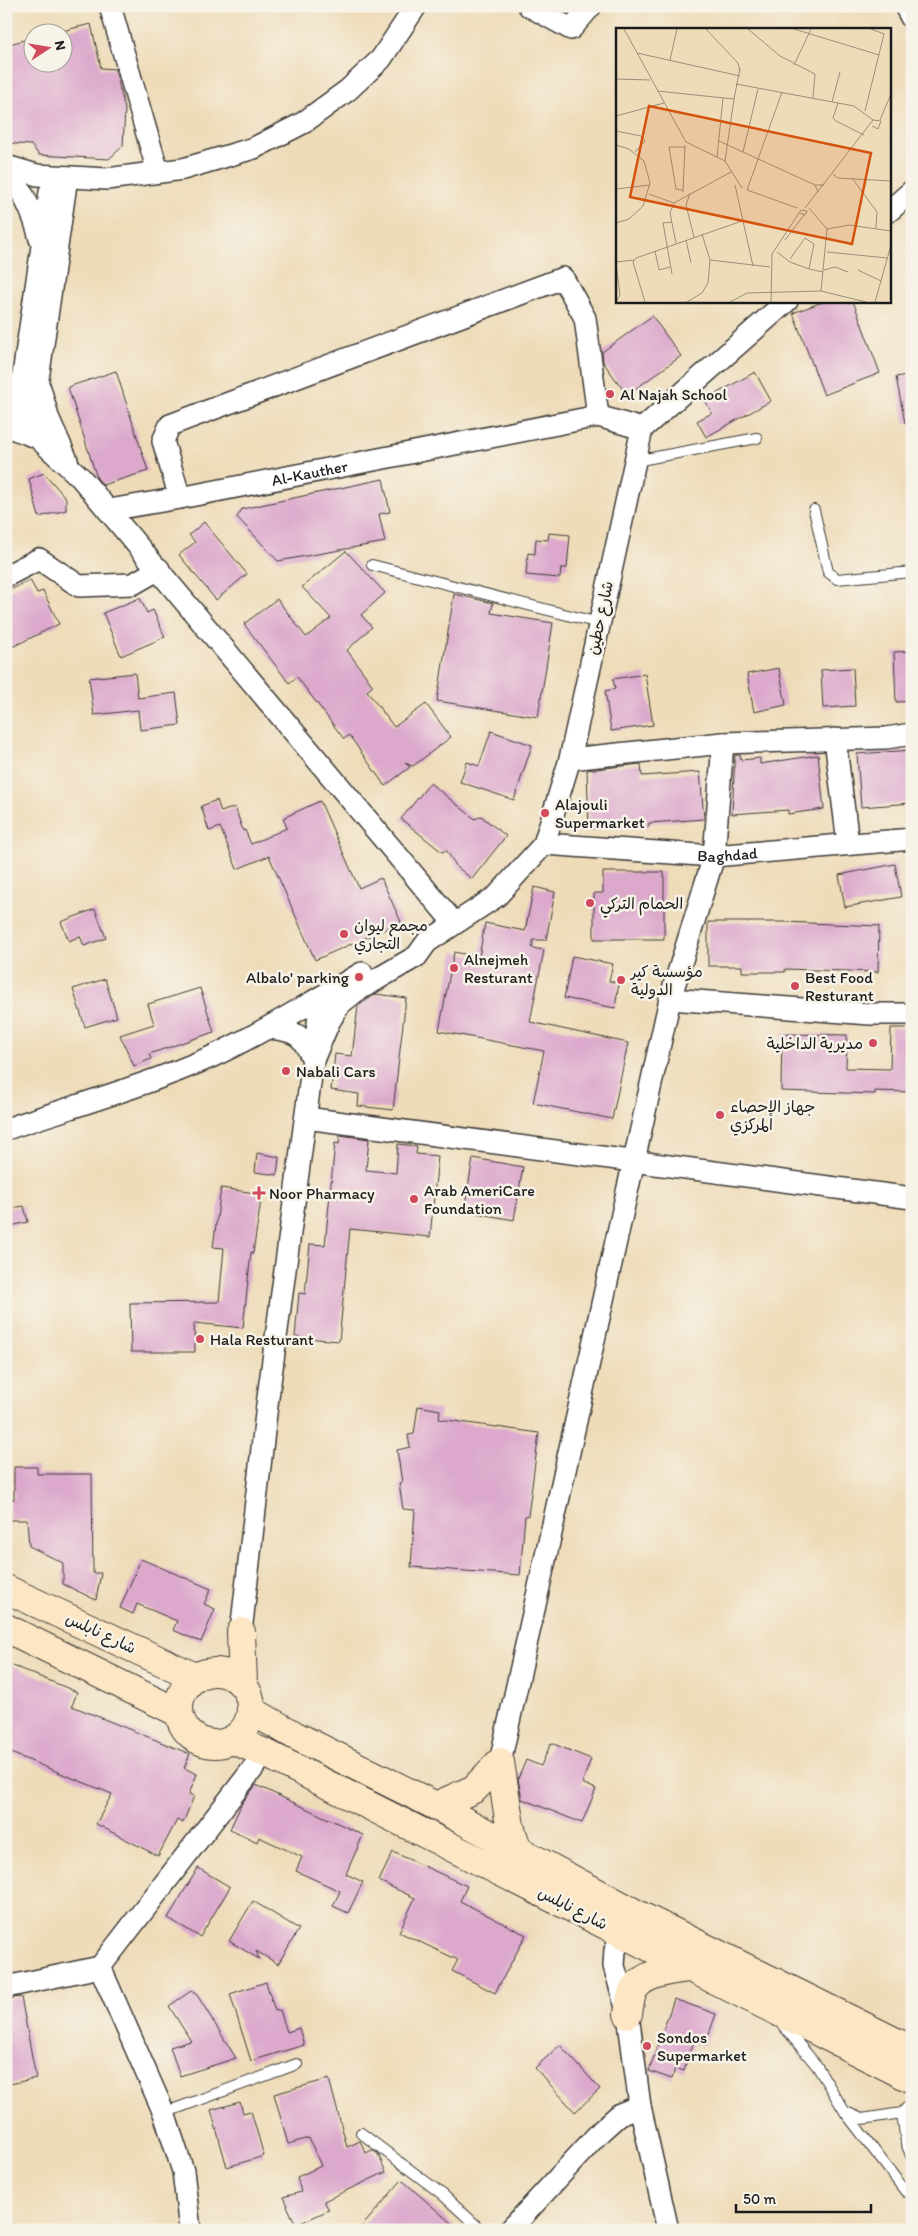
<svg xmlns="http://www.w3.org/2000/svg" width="918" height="2236" font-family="Itim,'Playpen Sans Arabic',sans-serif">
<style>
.building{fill:#dca8cc}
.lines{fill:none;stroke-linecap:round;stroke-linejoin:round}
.lane-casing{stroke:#3c3934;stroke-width:12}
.street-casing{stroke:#3c3934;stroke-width:24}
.secondary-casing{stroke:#3c3934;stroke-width:30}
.lane{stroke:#fff;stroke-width:10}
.street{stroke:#fff;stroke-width:21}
.secondary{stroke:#fce6c4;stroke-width:28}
.poi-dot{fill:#d1495b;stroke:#f7f3e8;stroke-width:2}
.labels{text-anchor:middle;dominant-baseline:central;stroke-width:5;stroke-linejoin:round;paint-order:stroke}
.poi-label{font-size:16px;fill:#1c1c1c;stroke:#f7f3e8;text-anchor:start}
.street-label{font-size:16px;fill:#1c1c1c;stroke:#f7f3e8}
.inset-road{fill:none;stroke:#9a8f7a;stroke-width:1}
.view{fill:#d4530e;fill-opacity:0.15;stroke:#d4530e;stroke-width:2.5}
.inset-edge{fill:none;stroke:#1c1c1c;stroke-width:2.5}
</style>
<rect width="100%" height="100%" fill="#f7f3e8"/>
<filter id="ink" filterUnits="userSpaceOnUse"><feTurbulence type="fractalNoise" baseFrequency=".02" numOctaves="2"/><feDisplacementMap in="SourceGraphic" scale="10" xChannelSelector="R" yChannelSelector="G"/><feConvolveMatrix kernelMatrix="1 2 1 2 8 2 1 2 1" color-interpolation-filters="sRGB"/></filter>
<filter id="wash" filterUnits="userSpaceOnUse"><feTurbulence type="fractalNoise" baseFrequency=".0096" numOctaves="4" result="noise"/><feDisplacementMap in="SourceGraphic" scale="20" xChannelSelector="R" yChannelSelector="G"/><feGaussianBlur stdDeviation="1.12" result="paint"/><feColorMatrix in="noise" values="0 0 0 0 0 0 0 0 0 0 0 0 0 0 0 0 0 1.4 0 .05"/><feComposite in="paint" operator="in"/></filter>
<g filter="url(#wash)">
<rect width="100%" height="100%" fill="#eedcb9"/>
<g id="blocks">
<path class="building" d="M91 24 101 68 115 69 125 109 123 146 109 159 39 155 31 145 6 143V45L32 38V62H62V31Z
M825 301H853L880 373 824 395 793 313Z
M652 316 681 356 627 395 603 362 602 352Z
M116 371 148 471 103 485 97 478 68 387Z
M755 372 771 401 706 437 697 421 712 413 705 400Z
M912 374V423H905L896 377Z
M44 473 66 498V510L39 517 29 479Z
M383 479 390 512 379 514 385 542 278 561 237 517 242 509Z
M204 522 247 574 216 600 179 555 195 542 189 535Z
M549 533 570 535 567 568H561L560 578 526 575 528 553 535 554 536 539 548 540Z
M346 551 385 593 361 615 372 627 347 650 373 686 367 691 394 727 426 704 451 737 413 766 405 763 410 767 385 786 349 735 344 739 297 677 289 683 244 624 277 599 306 637 331 618 302 587Z
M30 580 37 593 43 591 59 624 6 650V592Z
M454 594 493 603 491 613 553 623 538 717 437 701Z
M140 598 147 613 153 610 165 637 121 656 103 613Z
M912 651V701L896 702 894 652Z
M779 668 786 705 754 712 747 674Z
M853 668 855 706 823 708 821 670Z
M135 673 138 698 176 693 180 725 140 730 138 710 94 715 89 678Z
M645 674 653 725 611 731 605 691 615 689 613 679Z
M491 731 532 745 514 800 460 782 467 762 479 766Z
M912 750V803L861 807 857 754Z
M735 755H740L741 760 760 758V764L818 755 824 809 788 814V810L732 814Z
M641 764 642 776 700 772 704 819 649 823V827L589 829 587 770Z
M430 783 475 819 481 816 506 836 472 879 457 867 446 850 442 852 401 819Z
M217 800 221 812 235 807 243 831 245 830 251 844 287 828 283 818 320 801 359 888 381 878 401 922 315 960 269 856 237 869 220 827 209 831 201 806Z
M895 864 901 897 845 907 839 875Z
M603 872H664V939H594V893H603Z
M534 887 555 892 546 940H533L532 948 544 950 530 1022 628 1043 612 1119 533 1103 544 1051 439 1031 454 952 479 957 485 923 525 931Z
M95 909 106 938 84 946 80 936 69 941 61 922Z
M708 922H784L879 926 878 972 785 969V972H742V966H708Z
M572 956 613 964 609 981 619 983 615 1008 564 998Z
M105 979 117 1017 85 1027 73 989Z
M200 988 214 1032 149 1054 151 1059 134 1066 120 1035 154 1024 148 1004Z
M376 994 406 998 393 1110 358 1106 359 1094 331 1090 335 1054 352 1056 358 1006Z
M891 1028H912V1092L875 1091V1094L781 1091 782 1034 847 1035 846 1068 890 1069Z
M340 1135 369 1139 366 1170 396 1173 398 1144 417 1146 416 1154 438 1156 430 1237 350 1229 339 1341 295 1337 299 1293 305 1294 310 1244 325 1245 335 1143 339 1144Z
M257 1153 279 1157 277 1175 255 1172Z
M473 1158 523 1167 514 1220 464 1211Z
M221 1188 262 1194 253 1253 251 1252 243 1328 194 1323 195 1352H131L130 1303 219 1302 224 1248 213 1247Z
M24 1206 28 1222 6 1227V1209Z
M418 1406 440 1410 439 1419 539 1433 528 1516H525L520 1575 411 1567 415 1510 403 1509 399 1483 402 1482 397 1450 410 1447 408 1435 414 1434Z
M14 1467H37V1474H92L93 1573H101L96 1600 63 1584V1563L29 1546 27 1520H10V1499H14Z
M141 1559 211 1589 204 1604 215 1609 201 1642 173 1630 177 1621 137 1604 133 1614 120 1608Z
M6 1663 77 1692 72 1706 190 1754 184 1768 197 1774 189 1794 194 1796 183 1823 177 1820 158 1856 96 1824 112 1794 6 1751Z
M551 1743 591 1759 582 1783 596 1789 582 1823 522 1799 518 1779 526 1760 541 1766Z
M256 1785 363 1835 346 1874 363 1882 348 1913 333 1906 340 1891 296 1871 302 1857 259 1837 257 1842 230 1829 242 1803Z
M393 1852 467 1886 460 1901 526 1935 495 1993 452 1971 458 1960 399 1932 415 1898 379 1881Z
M198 1868 230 1887 200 1937 168 1918Z
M253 1901 299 1929 278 1964 256 1951 259 1959 229 1941Z
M266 1982 275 2011 280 2010 287 2032 299 2028 304 2045 251 2061 230 1994Z
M191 1991 197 1995 236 2058 180 2076 170 2047 191 2041 169 2006Z
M21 1997 36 2078 6 2085V1999Z
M674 1999 716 2014 705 2045 694 2041 684 2071 675 2068 672 2079 649 2071Z
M560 2045 600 2089 575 2112 535 2068Z
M329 2079 347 2147 360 2141 366 2153 372 2150 378 2154 386 2172 324 2201 329 2210 296 2225 283 2197 301 2192 297 2177 321 2166 309 2138 288 2144 274 2094Z
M240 2102 243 2113 251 2111 264 2156 227 2167 211 2110Z
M402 2180 459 2230H359Z"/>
</g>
</g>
<g filter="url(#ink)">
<use href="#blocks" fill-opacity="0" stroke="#3c3934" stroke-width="1"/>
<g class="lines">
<defs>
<path id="lane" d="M635 461 757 438
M814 510 828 572 837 579 912 572
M372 565 599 623
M781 2023 817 2066 845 2112 906 2192 912 2188
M912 2102 902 2113 906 2143 912 2158
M846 2112 862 2119 902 2113
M164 2113 297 2064
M361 2133 442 2194 481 2230"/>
<g id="street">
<path d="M110 6 158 172"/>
<path d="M529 6 571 29 591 6"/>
<path d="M905 6 912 19"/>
<path d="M6 166 37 175 107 179 183 169 254 148 303 123 348 90 381 59 416 6"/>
<path d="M6 168C22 190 34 213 40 239"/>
<path d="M889 211 912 191"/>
<path d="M40 388 48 417 67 460"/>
<path d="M6 426 37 437 81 478 454 923"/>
<path d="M15 429 50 192"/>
<path d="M30 435 67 177"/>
<path d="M180 498 163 441 170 425 563 278 585 318 598 416"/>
<path id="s1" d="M109 510 180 498 598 416 642 429"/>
<path d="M6 576 39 559 79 586 133 584 159 569"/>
<path d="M835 739 848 843"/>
<path d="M570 759 723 743 886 738 912 734"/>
<path id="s2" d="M544 844 714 856 912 839"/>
<path d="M670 999 870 1014H912"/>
<path d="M269 1028C297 1031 302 1034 313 1060"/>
<path d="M313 1060 329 1022 340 1004 355 992 417 956 427 942 497 896 544 844 570 759 642 429 787 301"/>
<path d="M306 1118 912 1198"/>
<path d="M6 1129C74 1106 145 1086 211 1057 253 1038 291 1014 331 991"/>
<path d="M241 1632 267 1405 319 1016 331 991 362 973"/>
<path d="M500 1762 670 999 714 856 723 743"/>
<path d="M631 1920 615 1950 614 1966 628 2014 640 2106 668 2230"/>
<path d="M100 1967 164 2113 183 2171 190 2230"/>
<path d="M6 1987 100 1967 265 1753"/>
<path d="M510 2230 601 2131 620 2114 640 2106"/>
</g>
<path id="secondary" d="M6 1589 195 1677
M6 1628 179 1713
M241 1632 243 1684
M179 1708a36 36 0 1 1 72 0a36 36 0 1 1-72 0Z
M252 1711 296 1736 436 1806 635 1913 912 2050
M233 1740 265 1753C481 1862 696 1971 912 2079
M500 1762 510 1826 518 1851
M436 1806 474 1789 500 1762
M628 2014C629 2007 630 2000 632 1994 639 1973 669 1971 688 1968"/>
</defs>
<use href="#lane" class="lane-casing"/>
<use href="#street" class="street-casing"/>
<use href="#secondary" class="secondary-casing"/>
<use href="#lane" class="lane"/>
<use href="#street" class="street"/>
<use href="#secondary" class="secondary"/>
</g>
</g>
<g class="poi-dot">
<circle cx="610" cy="394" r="5"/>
<circle cx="545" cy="813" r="5"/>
<circle cx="590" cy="903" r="5"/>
<circle cx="344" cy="934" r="5"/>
<circle cx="454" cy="968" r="5"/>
<circle cx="359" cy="977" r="5"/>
<circle cx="621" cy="980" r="5"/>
<circle cx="795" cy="986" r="5"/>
<circle cx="873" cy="1043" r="5"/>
<circle cx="286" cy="1071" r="5"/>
<circle cx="720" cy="1115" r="5"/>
<path d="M256.5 1185.5h5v5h5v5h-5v5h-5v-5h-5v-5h5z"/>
<circle cx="414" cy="1199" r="5"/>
<circle cx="200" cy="1339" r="5"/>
<circle cx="647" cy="2046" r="5"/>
</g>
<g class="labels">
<g class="poi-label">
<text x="620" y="394">Al Najah School</text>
<text x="555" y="804">Alajouli<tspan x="555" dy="18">Supermarket</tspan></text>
<text x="600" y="903">الحمام التركي</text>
<text x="354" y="925">مجمع ليوان<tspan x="354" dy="18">التجاري</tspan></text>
<text x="464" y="959">Alnejmeh<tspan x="464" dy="18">Resturant</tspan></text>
<text x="631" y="971">مؤسسة كير<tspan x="631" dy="18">الدولية</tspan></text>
<text x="349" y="977" text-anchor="end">Albalo' parking</text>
<text x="805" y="977">Best Food<tspan x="805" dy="18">Resturant</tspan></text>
<text x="863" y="1043" text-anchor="end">مديرية الداخلية</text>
<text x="296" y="1071">Nabali Cars</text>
<text x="730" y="1106">جهاز الإحصاء<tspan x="730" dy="18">المركزي</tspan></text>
<text x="424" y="1190">Arab AmeriCare<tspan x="424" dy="18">Foundation</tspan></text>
<text x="269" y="1193">Noor Pharmacy</text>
<text x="210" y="1339">Hala Resturant</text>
<text x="657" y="2037">Sondos<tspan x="657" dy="18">Supermarket</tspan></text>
</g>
<g class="street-label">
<text stroke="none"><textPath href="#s1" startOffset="204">Al-Kauther</textPath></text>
<text transform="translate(600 618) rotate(-78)">شارع حطين</text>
<text stroke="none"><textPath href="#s2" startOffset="184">Baghdad</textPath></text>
<text transform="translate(101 1633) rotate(25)">شارع نابلس</text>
<text transform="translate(573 1908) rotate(27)">شارع نابلس</text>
</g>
</g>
<g transform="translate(616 28)">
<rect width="275" height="275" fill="#eedcb9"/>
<path class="inset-road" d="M8 1 70 114 109 133 126 160M90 1 122 35 124 43M132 1 164 28 199 46 197 70M178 1 263 27M21 25 124 48M54 32 61 1M178 37 195 1M0 51 34 52M120 56 238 78 257 92M41 63 118 71 124 40M216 74 224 44M222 75 217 90 220 93 248 107M249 83 268 6 255 1M0 88 48 75M264 92 275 66M0 103 25 108 29 113 19 124M103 113 199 157M0 117 13 121 28 133 34 155 27 178 13 191 0 195M127 124 142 61M101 129 107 70M109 133 118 71M217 146 222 150 275 153M236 150 261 184 260 200M119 157 137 238M0 161 34 157M67 162 60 161 53 119H68M131 162 166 64M131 162 181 180M67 164 69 117M202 164 199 157H208M74 165 70 177 78 209M33 166 58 175M189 180 257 92 265 93 262 101 256 98M193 180 211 201 205 263M56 194 47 195 56 246M211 201 233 197 275 203M70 212 75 235M169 212 188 187M60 215 54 185 58 175 115 144M39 223 43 242 54 239M161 224 174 234 193 241M211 224 271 230M174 231 189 210 198 216 193 241 207 244M94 232 154 239M0 234 18 232M0 236 4 267 0 274M208 242 219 239 232 244M242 242 265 253M29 274 17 234 20 230 126 193M71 274 86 265 92 255 94 232 86 206M114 274 131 265 205 263 250 274M155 274 156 226 185 182 191 183 189 187 184 185M259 274 275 217"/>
<path class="view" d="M33 78 255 125 236 216 14 169Z"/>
<rect width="275" height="275" class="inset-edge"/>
</g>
<rect width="918" height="2236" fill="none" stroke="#f7f3e8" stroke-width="25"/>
<g transform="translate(48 48) rotate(78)"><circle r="24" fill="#f7f3e8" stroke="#9f9d96"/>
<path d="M0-4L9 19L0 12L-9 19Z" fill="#d1495b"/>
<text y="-8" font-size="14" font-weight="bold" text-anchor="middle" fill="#1c1c1c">N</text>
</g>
<path d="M736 2204v8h135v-8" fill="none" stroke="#1c1c1c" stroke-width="2.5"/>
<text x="743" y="2204" font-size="15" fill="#1c1c1c" stroke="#f7f3e8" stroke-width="4" paint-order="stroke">50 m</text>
</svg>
